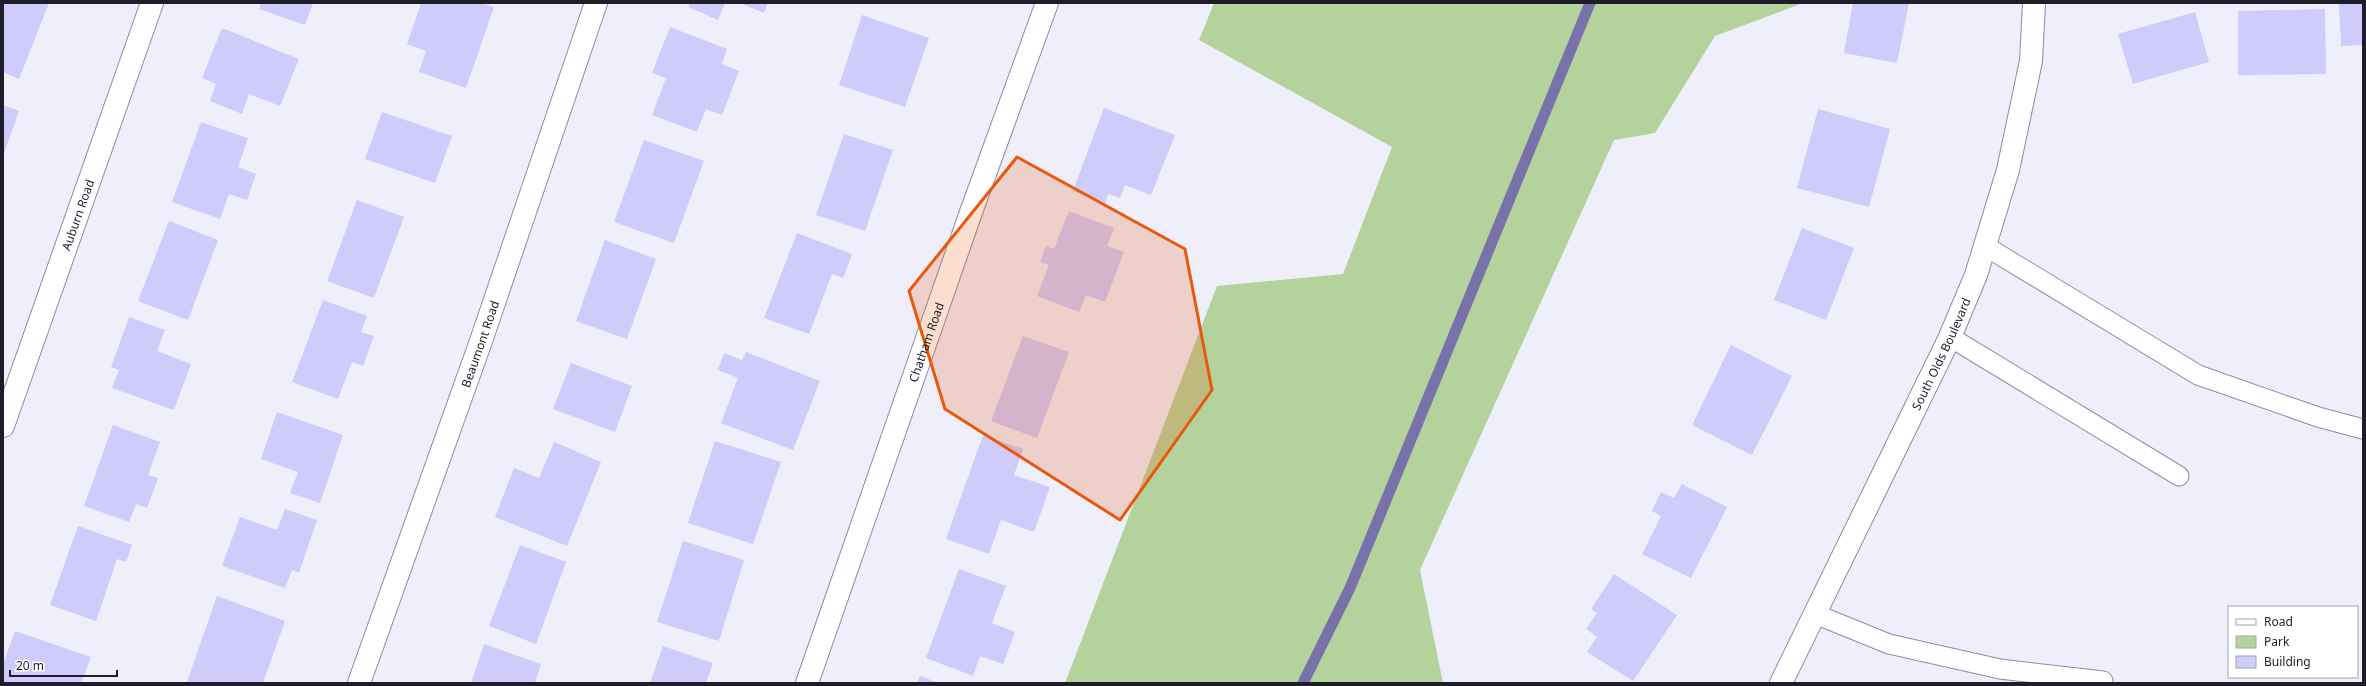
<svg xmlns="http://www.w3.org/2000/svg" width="2366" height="686" font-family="'Noto Sans',sans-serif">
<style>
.green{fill:#b4d39c}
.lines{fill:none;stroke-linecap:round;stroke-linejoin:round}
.stream{stroke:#7871aa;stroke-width:11}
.building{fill:#cfcbfb}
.lane-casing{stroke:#8e8ba9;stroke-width:21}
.street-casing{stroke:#8e8ba9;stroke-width:24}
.lane{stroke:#fff;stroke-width:19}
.street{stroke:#fff;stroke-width:22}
.marked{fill:#e8590c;fill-opacity:0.2;stroke:#e8590c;stroke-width:3;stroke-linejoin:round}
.labels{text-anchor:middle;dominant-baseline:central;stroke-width:4;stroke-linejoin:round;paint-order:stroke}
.street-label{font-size:12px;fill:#1e1d29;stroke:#fff}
</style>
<rect width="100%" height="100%" fill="#efeefb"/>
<path class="green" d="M1214 3H1803L1715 36 1655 133 1614 140 1420 570 1443 683H1065L1217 286 1343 274 1392 147 1199 40Z"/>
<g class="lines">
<path class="stream" d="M1303 683 1350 588 1590 3"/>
</g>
<path class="building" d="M3 3H49L19 79 3 72Z
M261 3H313L305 25 259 9Z
M421 3H481L494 7 466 88 419 72 426 51 407 44Z
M690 3H725L718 20 688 7Z
M740 3H768L764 13Z
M1853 3H1909L1897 63 1844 53Z
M2339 3H2363V45L2341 46Z
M2325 9 2326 74 2238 75V11Z
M2195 12 2209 62 2133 84 2118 34Z
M862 15 929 38 905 107 839 85Z
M670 27 727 49 722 64 739 71 722 115 706 109 697 132 652 115 666 78 652 73Z
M222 28 299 59 280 106 249 94 242 114 210 101 216 84 202 78Z
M3 105 19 111 3 156Z
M1104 108 1175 135 1151 195 1125 185 1120 198 1108 194 1105 204 1073 191Z
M1818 109 1890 129 1869 207 1797 188Z
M382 112 452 136 435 183 365 159Z
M201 122 248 138 238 167 256 174 247 200 229 194 220 219 172 202Z
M844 134 893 150 865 231 816 215Z
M644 140 704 161 674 243 614 222Z
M357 200 404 217 374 298 327 281Z
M1069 211 1114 228 1107 246 1124 252 1105 302 1086 295 1079 312 1037 296 1049 265 1040 262 1046 246 1054 249Z
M169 221 218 240 188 320 138 301Z
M1802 228 1854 248 1826 320 1774 300Z
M797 233 852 254 843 278 832 274 809 334 764 318Z
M605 240 656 259 627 339 576 321Z
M323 300 367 316 361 332 374 336 363 366 352 362 338 399 292 382Z
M129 317 165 330 157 351 191 364 174 410 112 388 119 370 111 367Z
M1023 336 1069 352 1037 438 991 421Z
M1731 345 1792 376 1752 455 1692 425Z
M746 352 820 381 793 450 721 423 738 378 718 370 724 353 742 360Z
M571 363 632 386 615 432 553 409Z
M277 412 343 435 320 503 290 493 298 472 261 459Z
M113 425 160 442 148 475 158 478 147 508 136 504 129 522 84 506Z
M983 435 1023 449 1014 475 1050 487 1034 532 1001 520 989 554 946 539Z
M715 441 781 462 753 544 688 523Z
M554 442 601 462 567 546 495 517 514 468 539 478Z
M1682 484 1727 507 1691 578 1642 554 1661 516 1652 511 1661 492 1674 498Z
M285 509 317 520 299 573 292 570 285 588 222 566 240 517 277 530Z
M78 526 132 545 126 562 117 559 96 621 50 605Z
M683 541 744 560 719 641 657 622Z
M520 545 566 562 536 644 489 626Z
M959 569 1006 586 992 623 1015 632 1003 664 980 656 973 676 926 658Z
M1614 574 1677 615 1633 681 1587 652 1597 637 1586 629 1597 613 1591 609Z
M217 596 285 621 263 683 187 682Z
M15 631 91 657 81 683H3V664Z
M484 644 541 664 535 683H471Z
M663 646 713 663 706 683H650Z
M920 676 939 683H917Z"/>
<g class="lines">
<defs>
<path id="lane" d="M1985 246 2198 375 2318 417 2363 429
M1950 337 2179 476
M1815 614 1889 644 2000 669 2103 681"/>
<g id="street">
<path id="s1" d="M3 426 152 3"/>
<path id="s2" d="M359 683 481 341 596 3"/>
<path id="s3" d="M807 683 970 215 1047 3"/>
<path id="s4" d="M1781 683 1950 337 1976 275 2008 170 2031 61 2034 3"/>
</g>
</defs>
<use href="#lane" class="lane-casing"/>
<use href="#street" class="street-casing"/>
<use href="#lane" class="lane"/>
<use href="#street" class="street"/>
</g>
<path class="marked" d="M1017 157 1185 249 1212 390 1120 520 945 409 909 291Z"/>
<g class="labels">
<g class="street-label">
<text stroke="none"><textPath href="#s1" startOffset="224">Auburn Road</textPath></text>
<text stroke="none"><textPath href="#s3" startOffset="361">Chatham Road</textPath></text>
<text stroke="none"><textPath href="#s2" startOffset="360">Beaumont Road</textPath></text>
<text stroke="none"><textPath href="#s4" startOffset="366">South Olds Boulevard</textPath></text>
</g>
</g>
<rect width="2366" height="686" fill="none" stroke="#1e1d29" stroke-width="8"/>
<rect x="2228" y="606" width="130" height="72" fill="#ffffff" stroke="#a5a5a9"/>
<rect x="2236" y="619" width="20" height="6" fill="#ffffff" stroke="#a5a5a9"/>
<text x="2264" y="626" font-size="12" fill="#1e1d29">Road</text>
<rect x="2236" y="636" width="20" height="12" fill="#b4d39c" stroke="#a5a5a9"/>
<text x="2264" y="646" font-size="12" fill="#1e1d29">Park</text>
<rect x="2236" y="656" width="20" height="12" fill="#cfcbfb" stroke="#a5a5a9"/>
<text x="2264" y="666" font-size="12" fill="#1e1d29">Building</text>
<path d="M10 670v6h107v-6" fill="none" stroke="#1e1d29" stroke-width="2"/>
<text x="16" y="670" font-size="12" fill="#1e1d29" stroke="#ffffff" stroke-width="3" paint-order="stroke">20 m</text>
</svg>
